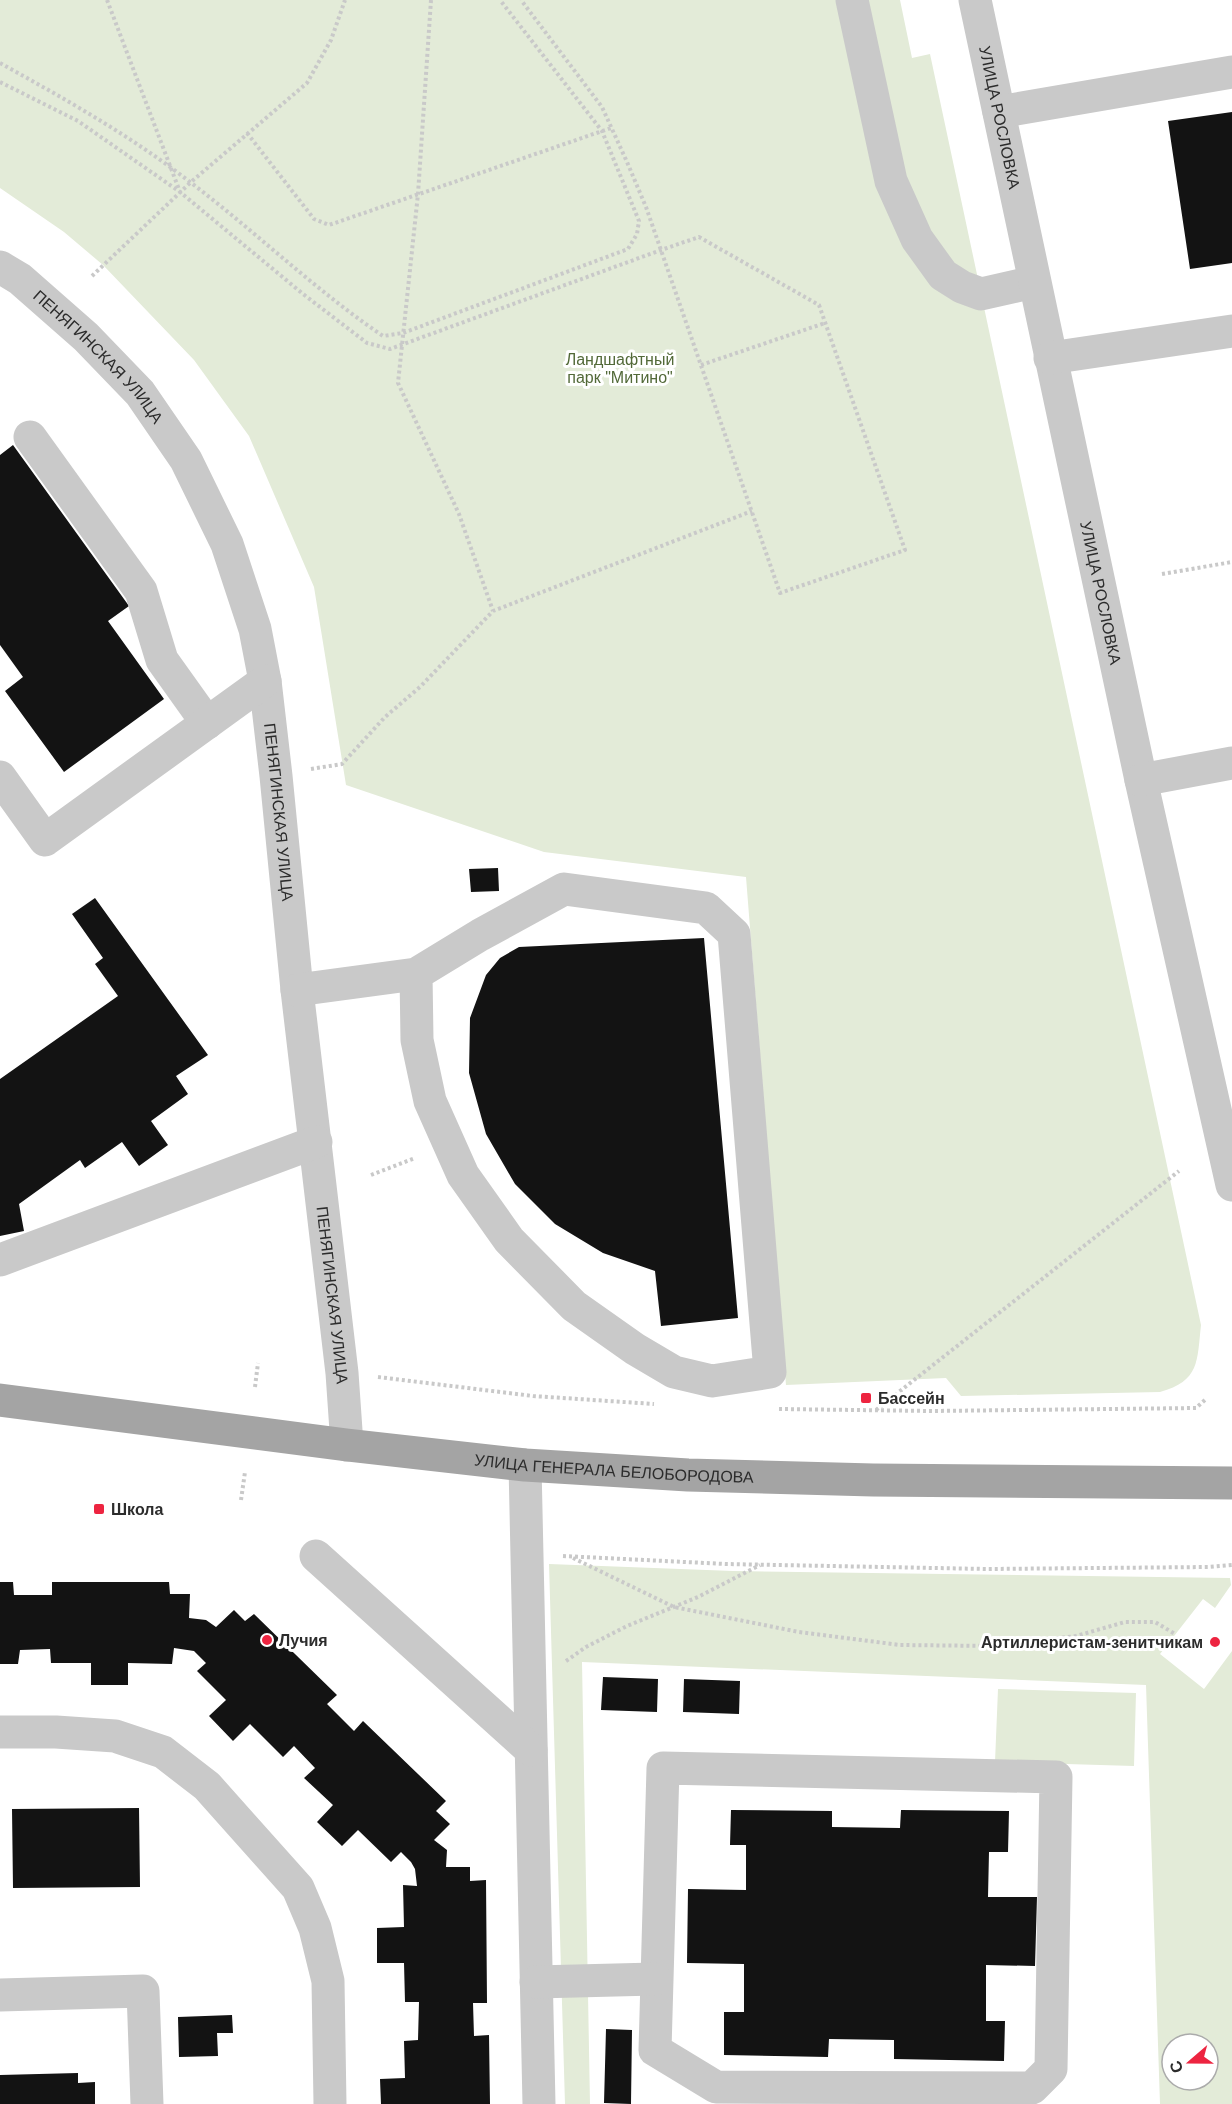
<svg xmlns="http://www.w3.org/2000/svg" width="1232" height="2104" font-family="Helvetica,sans-serif">
<style>
.green{fill:#e3ebd8;fill-rule:evenodd}
.building{fill:#131313}
.lines{fill:none;stroke-linecap:round;stroke-linejoin:round}
.path{stroke:#c9c9c9;stroke-width:4;stroke-dasharray:3 3;stroke-linecap:butt}
.minor{stroke:#c9c9c9;stroke-width:33}
.major{stroke:#a4a4a4;stroke-width:33}
.poi-dot{fill:#ed2440;stroke:#fff;stroke-width:2}
.labels{text-anchor:middle;dominant-baseline:central;stroke-width:6;stroke-linejoin:round;paint-order:stroke}
.street-label{font-size:16px;fill:#2c2c2c;stroke:#fff}
.park-label{font-size:16px;fill:#526938;stroke:#fff}
.poi-label{font-size:16px;font-weight:bold;fill:#2c2c2c;stroke:#fff;text-anchor:start}
</style>
<rect width="100%" height="100%" fill="#fff"/>
<path class="green" d="M0 0H900L912 58 930 54 1201 1325C1197 1361 1200 1381 1160 1392L961 1396 946 1378 786 1385 746 877 544 852 346 785 314 587 249 436 194 360 103 265 64 232 0 188Z
M549 1564 733 1571 1230 1578 1231 1585 1215 1608 1203 1599 1160 1654 1204 1689 1232 1651V2104H1160L1146 1685 582 1662 590 2104H565ZM1172 2044H1208V2080H1172Z
M998 1689 1136 1693 1134 1766 995 1762Z"/>
<path class="building" d="M1232 112V263L1190 269 1168 121Z
M13 445 129 606 108 621 164 699 64 772 5 691 23 677 0 645V455Z
M498 868 499 891 471 892 469 869Z
M95 898 208 1055 176 1076 188 1094 151 1121 168 1145 139 1166 122 1142 85 1168 80 1160 19 1204 24 1231 0 1236V1079L118 996 95 964 103 958 72 914Z
M704 938 738 1318 661 1326 655 1271 603 1253 555 1224 515 1184 486 1134 469 1073 470 1018 486 975 500 958 519 947Z
M0 1582H13L14 1595H52V1582H169L170 1594H190L189 1618 206 1620 216 1627 234 1610 245 1621 254 1614 337 1695 327 1704 354 1731 363 1721 446 1801 436 1811 450 1824 434 1840 447 1850 446 1867H470V1881L486 1880 487 2003H473L474 2036 489 2035 490 2104H381L380 2079 405 2078 404 2041 418 2040 419 2002H405L404 1963H377V1928L404 1927 403 1885 417 1886 415 1869 411 1862 401 1852 391 1862 358 1830 342 1846 317 1822 333 1805 304 1778 315 1768 294 1746 283 1757 250 1724 233 1741 209 1716 226 1700 197 1671 206 1663 194 1651 174 1648 172 1664 128 1663V1685H91V1663H51L50 1649 20 1650 18 1664H0Z
M603 1677 658 1679 657 1712 601 1710Z
M684 1679 740 1681 739 1714 683 1712Z
M139 1808 140 1887 13 1888 12 1809Z
M731 1810 832 1811V1827L900 1828 901 1810 1009 1811 1008 1852H989L988 1897H1037L1035 1966 986 1965V2021H1005L1004 2061 894 2059V2040L829 2039 828 2057 724 2055V2012H744V1964L687 1963 688 1889 746 1890V1845H730Z
M232 2015 233 2033H217L218 2056 179 2057 178 2017Z
M606 2029 632 2030 631 2104 604 2103Z
M78 2073V2083L95 2082V2104H0V2075Z"/>
<g class="lines">
<path class="path" d="M107 0 180 192
M431 0 418 194 398 383 459 514 493 611
M0 63C65 99 131 136 190 182 256 232 315 290 383 336L403 333 628 249 637 234 639 221 602 131 500 0
M0 82 78 121 180 192 303 294 367 343 390 349 661 250 699 237 819 305 905 550 780 593 646 207 627 162 602 107 521 0
M247 133 314 219 329 225 611 128
M92 276 191 182 307 83 331 40 345 0
M701 365 825 323
M1162 574 1232 562
M311 769 342 764 385 717 420 687 493 611 752 511
M371 1175 415 1158
M378 1377 533 1396 654 1404
M255 1387 258 1363
M779 1409 932 1411 1196 1408 1206 1399
M876 1410 1179 1171
M241 1500 245 1472
M563 1556 726 1564 987 1569 1208 1567 1232 1565
M573 1558 674 1607 799 1632 900 1645 994 1646 1076 1636 1125 1622H1155L1175 1634
M566 1661 586 1647 627 1626 698 1597 760 1565"/>
<g class="minor">
<path d="M852 0 891 181 917 239 943 275 962 287 981 294 1034 282"/>
<path id="s1" d="M975 0 1141 780 1232 1185"/>
<path d="M999 112 1232 72"/>
<path id="s2" d="M0 267 20 279 86 337 140 393 186 460 227 544 255 629 265 681 276 776 297 990 342 1373 347 1445"/>
<path d="M1050 358 1232 331"/>
<path d="M30 437 141 591 162 660 207 723"/>
<path d="M0 777 45 840 265 681"/>
<path d="M1141 780 1232 763"/>
<path d="M297 990 416 974 480 935 564 889 706 908 734 934 770 1372 712 1381 674 1372 635 1349 574 1306 509 1240 463 1175 430 1101 417 1040 416 974"/>
<path d="M0 1260 316 1142"/>
<path d="M525 1465 539 2104"/>
<path d="M316 1556 531 1750"/>
<path d="M0 1732H56L115 1736 163 1752 207 1786 298 1888 315 1928 328 1981 330 2104"/>
<path d="M663 1768 1056 1777 1051 2069 1032 2088 716 2087 655 2050Z"/>
<path d="M536 1982 655 1979"/>
<path d="M0 1995 143 1991 147 2104"/>
</g>
<path class="major" id="s3" d="M0 1400 347 1445 525 1465 688 1475 873 1480 1232 1483"/>
</g>
<g class="poi-dot">
<rect x="860" y="1392" width="12" height="12" rx="3"/>
<rect x="93" y="1503" width="12" height="12" rx="3"/>
<circle cx="267" cy="1640" r="6"/>
<circle cx="1215" cy="1642" r="6"/>
</g>
<g class="labels">
<g class="street-label">
<text stroke="none"><textPath href="#s1" startOffset="120">УЛИЦА РОСЛОВКА</textPath></text>
<text stroke="none"><textPath href="#s2" startOffset="134">ПЕНЯГИНСКАЯ УЛИЦА</textPath></text>
<text stroke="none"><textPath href="#s1" startOffset="606">УЛИЦА РОСЛОВКА</textPath></text>
<text stroke="none"><textPath href="#s2" startOffset="638">ПЕНЯГИНСКАЯ УЛИЦА</textPath></text>
<text stroke="none"><textPath href="#s2" startOffset="1124">ПЕНЯГИНСКАЯ УЛИЦА</textPath></text>
<text stroke="none"><textPath href="#s3" startOffset="618">УЛИЦА ГЕНЕРАЛА БЕЛОБОРОДОВА</textPath></text>
</g>
<g class="park-label">
<text x="620" y="359">Ландшафтный<tspan x="620" dy="18">парк "Митино"</tspan></text>
</g>
<g class="poi-label">
<text x="878" y="1398">Бассейн</text>
<text x="111" y="1509">Школа</text>
<text x="279" y="1640">Лучия</text>
<text x="1203" y="1642" text-anchor="end">Артиллеристам-зенитчикам</text>
</g>
</g>
<g transform="translate(1190 2062) rotate(250)"><circle r="28" fill="#ffffff" stroke="#ababab" stroke-width="1.5"/>
<path d="M0-4.5L10 22L0 15L-10 22Z" fill="#ed2440"/>
<text y="-9" font-size="16" font-weight="bold" text-anchor="middle" fill="#2c2c2c">С</text>
</g>
</svg>
